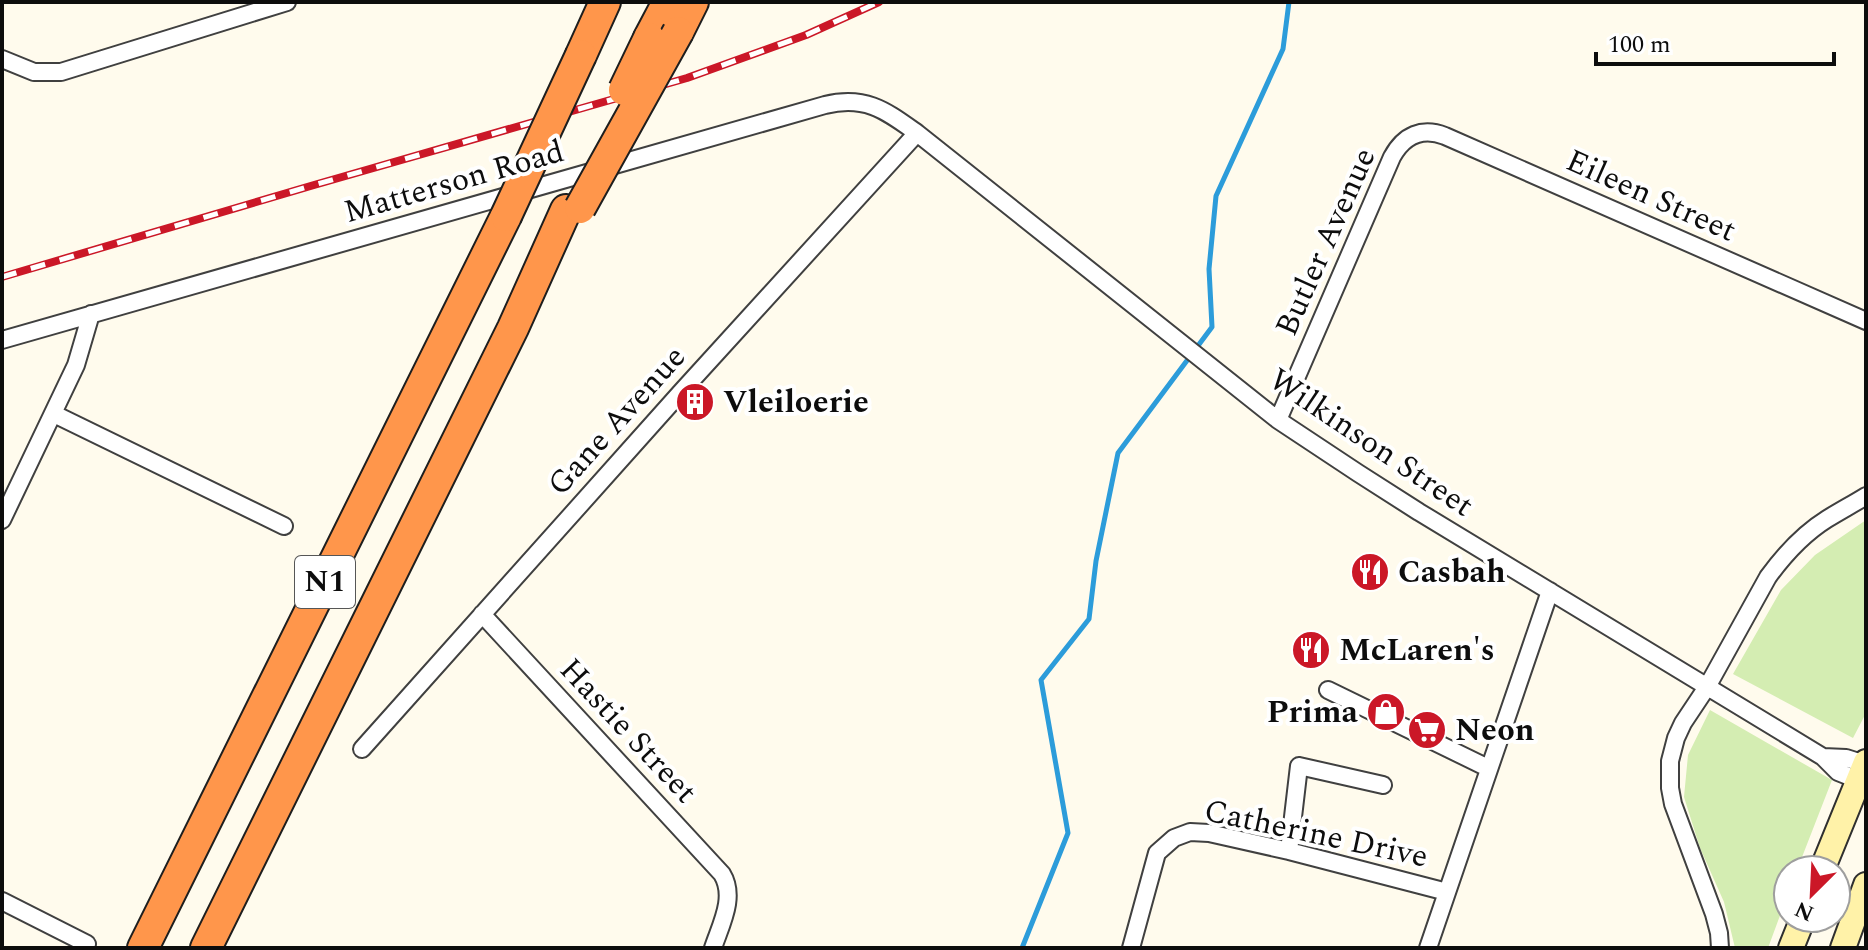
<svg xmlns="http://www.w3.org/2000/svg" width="1868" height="950" font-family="Spectral,serif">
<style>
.green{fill:#d4edb2}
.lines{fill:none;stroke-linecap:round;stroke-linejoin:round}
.stream{stroke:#2c9cda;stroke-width:5}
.street-casing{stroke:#404040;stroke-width:20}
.secondary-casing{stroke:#2f2f2f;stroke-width:28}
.highway-casing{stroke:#1e1e1e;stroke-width:34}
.street{stroke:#fff;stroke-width:16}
.secondary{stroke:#fff2a8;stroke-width:24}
.highway{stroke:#ff964b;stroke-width:30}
.rail-casing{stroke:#cb1727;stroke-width:8}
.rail{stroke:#fff;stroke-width:5;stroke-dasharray:15;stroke-linecap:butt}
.highway-bridge-casing{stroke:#1e1e1e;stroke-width:34;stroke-linecap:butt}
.highway-bridge{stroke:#ff964b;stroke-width:30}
.labels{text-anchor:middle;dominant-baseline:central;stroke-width:8;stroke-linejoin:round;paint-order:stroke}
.shield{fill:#fff;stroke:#565656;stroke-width:2}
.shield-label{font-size:30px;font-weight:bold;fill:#0d0d0d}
.street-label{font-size:32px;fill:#0d0d0d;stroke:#fff}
.poi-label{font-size:32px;font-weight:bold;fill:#0d0d0d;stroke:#fff;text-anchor:start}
</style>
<rect width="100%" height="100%" fill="#fffbed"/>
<path class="green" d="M1866 520V713L1853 738 1733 674 1781 590 1815 555Z
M1710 710 1832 780 1797 870H1788V894L1768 948H1735L1724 902 1700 848 1684 797 1688 755Z"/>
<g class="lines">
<path class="stream" d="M1022 948 1068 833 1041 680 1089 619 1096 561 1118 453 1212 327 1209 269 1216 196 1283 49 1289 2"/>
<defs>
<path id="street" d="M2 59 34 72H61L287 2
M2 340 825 105C866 95 886 111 917 133L1278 420 1358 473 1419 512 1823 757 1838 772 1858 780
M54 414 284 526
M1278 420 1392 157C1404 135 1422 127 1445 136L1866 321
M2 520 76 365 91 314
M482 614 722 874C736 897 721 924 713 948
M1328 690 1488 768
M362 749 681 392 917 133
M1823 757 1846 758 1865 764
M1289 851 1299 766 1383 785
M2 901 87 944
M1131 948 1157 853 1174 838 1190 832 1209 833 1289 851 1447 892
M1428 948 1550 591
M1720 948 1719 933 1714 914 1673 804 1670 788V761L1676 738 1683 723 1707 687 1768 577C1784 555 1803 534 1827 519 1840 511 1853 504 1866 496"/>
<path id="secondary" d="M1822 870 1866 762
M1791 948 1803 918
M1843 948 1866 885"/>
<path id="highway" d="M678 32 693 2
M649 38 668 2
M581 55 605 2
M143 948 506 216
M206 948 513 328 566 210"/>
</defs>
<use href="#street" class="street-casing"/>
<use href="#secondary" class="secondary-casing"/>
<use href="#highway" class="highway-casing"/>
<use href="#street" class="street"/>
<use href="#secondary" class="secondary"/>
<use href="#highway" class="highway"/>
<defs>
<path id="rail" d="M2 277 314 185 687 78 806 35 879 2"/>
</defs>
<use href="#rail" class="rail-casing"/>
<use href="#rail" class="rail"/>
<defs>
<path id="highway-bridge" d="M624 90 649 38
M580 208 678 32
M506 216 581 55"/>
</defs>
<use href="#highway-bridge" class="highway-bridge-casing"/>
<use href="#highway-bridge" class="highway-bridge"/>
</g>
<defs>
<symbol id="building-disc" viewBox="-11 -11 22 22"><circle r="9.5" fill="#cb1727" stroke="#fff"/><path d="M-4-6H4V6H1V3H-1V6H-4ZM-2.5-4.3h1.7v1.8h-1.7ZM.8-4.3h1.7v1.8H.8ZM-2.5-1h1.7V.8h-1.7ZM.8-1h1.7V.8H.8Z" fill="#fff"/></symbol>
<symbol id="restaurant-disc" viewBox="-11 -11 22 22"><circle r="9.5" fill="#cb1727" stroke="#fff"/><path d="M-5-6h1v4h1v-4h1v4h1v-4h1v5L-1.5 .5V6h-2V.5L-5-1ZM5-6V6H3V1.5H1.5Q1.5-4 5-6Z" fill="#fff"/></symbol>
<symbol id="shop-disc" viewBox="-11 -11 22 22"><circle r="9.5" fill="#cb1727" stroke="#fff"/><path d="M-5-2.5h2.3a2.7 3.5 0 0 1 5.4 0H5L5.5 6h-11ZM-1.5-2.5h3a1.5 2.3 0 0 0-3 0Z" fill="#fff"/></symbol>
<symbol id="supermarket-disc" viewBox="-11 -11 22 22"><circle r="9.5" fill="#cb1727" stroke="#fff"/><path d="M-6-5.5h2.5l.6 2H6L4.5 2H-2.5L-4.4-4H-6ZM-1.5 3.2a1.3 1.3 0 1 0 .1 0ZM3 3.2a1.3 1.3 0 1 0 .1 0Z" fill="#fff"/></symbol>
</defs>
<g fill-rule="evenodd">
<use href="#building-disc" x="673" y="380" width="44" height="44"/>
<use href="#restaurant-disc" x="1348" y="550" width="44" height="44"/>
<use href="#restaurant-disc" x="1289" y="628" width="44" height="44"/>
<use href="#shop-disc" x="1364" y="690" width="44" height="44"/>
<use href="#supermarket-disc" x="1405" y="708" width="44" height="44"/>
</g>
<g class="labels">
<rect class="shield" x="295" y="556" width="60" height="52" rx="6"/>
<g class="shield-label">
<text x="325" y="582">N1</text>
</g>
<g class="street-label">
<text transform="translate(454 182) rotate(-16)">Matterson Road</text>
<text transform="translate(1651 196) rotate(24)">Eileen Street</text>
<text transform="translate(1326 242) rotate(-66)">Butler Avenue</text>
<text transform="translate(617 421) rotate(-48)">Gane Avenue</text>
<text transform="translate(1371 443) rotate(34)">Wilkinson Street</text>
<text transform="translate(628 731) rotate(47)">Hastie Street</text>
<text transform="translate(1316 834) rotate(12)">Catherine Drive</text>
</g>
<g class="poi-label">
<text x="723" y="402">Vleiloerie</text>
<text x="1398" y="572">Casbah</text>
<text x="1339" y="650">McLaren's</text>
<text x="1358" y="712" text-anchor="end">Prima</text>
<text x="1455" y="730">Neon</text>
</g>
</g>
<rect width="1868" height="950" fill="none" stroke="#0d0d0d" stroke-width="8"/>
<g transform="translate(1812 894) rotate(204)"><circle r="38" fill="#ffffff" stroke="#9e9e9e" stroke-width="2"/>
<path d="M0-6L14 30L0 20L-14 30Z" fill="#cb1727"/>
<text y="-12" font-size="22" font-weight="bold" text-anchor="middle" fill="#0d0d0d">N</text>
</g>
<path d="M1596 52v12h238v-12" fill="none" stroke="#0d0d0d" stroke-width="4"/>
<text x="1608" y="52" font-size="24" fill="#0d0d0d" stroke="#ffffff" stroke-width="6" paint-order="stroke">100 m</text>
</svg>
